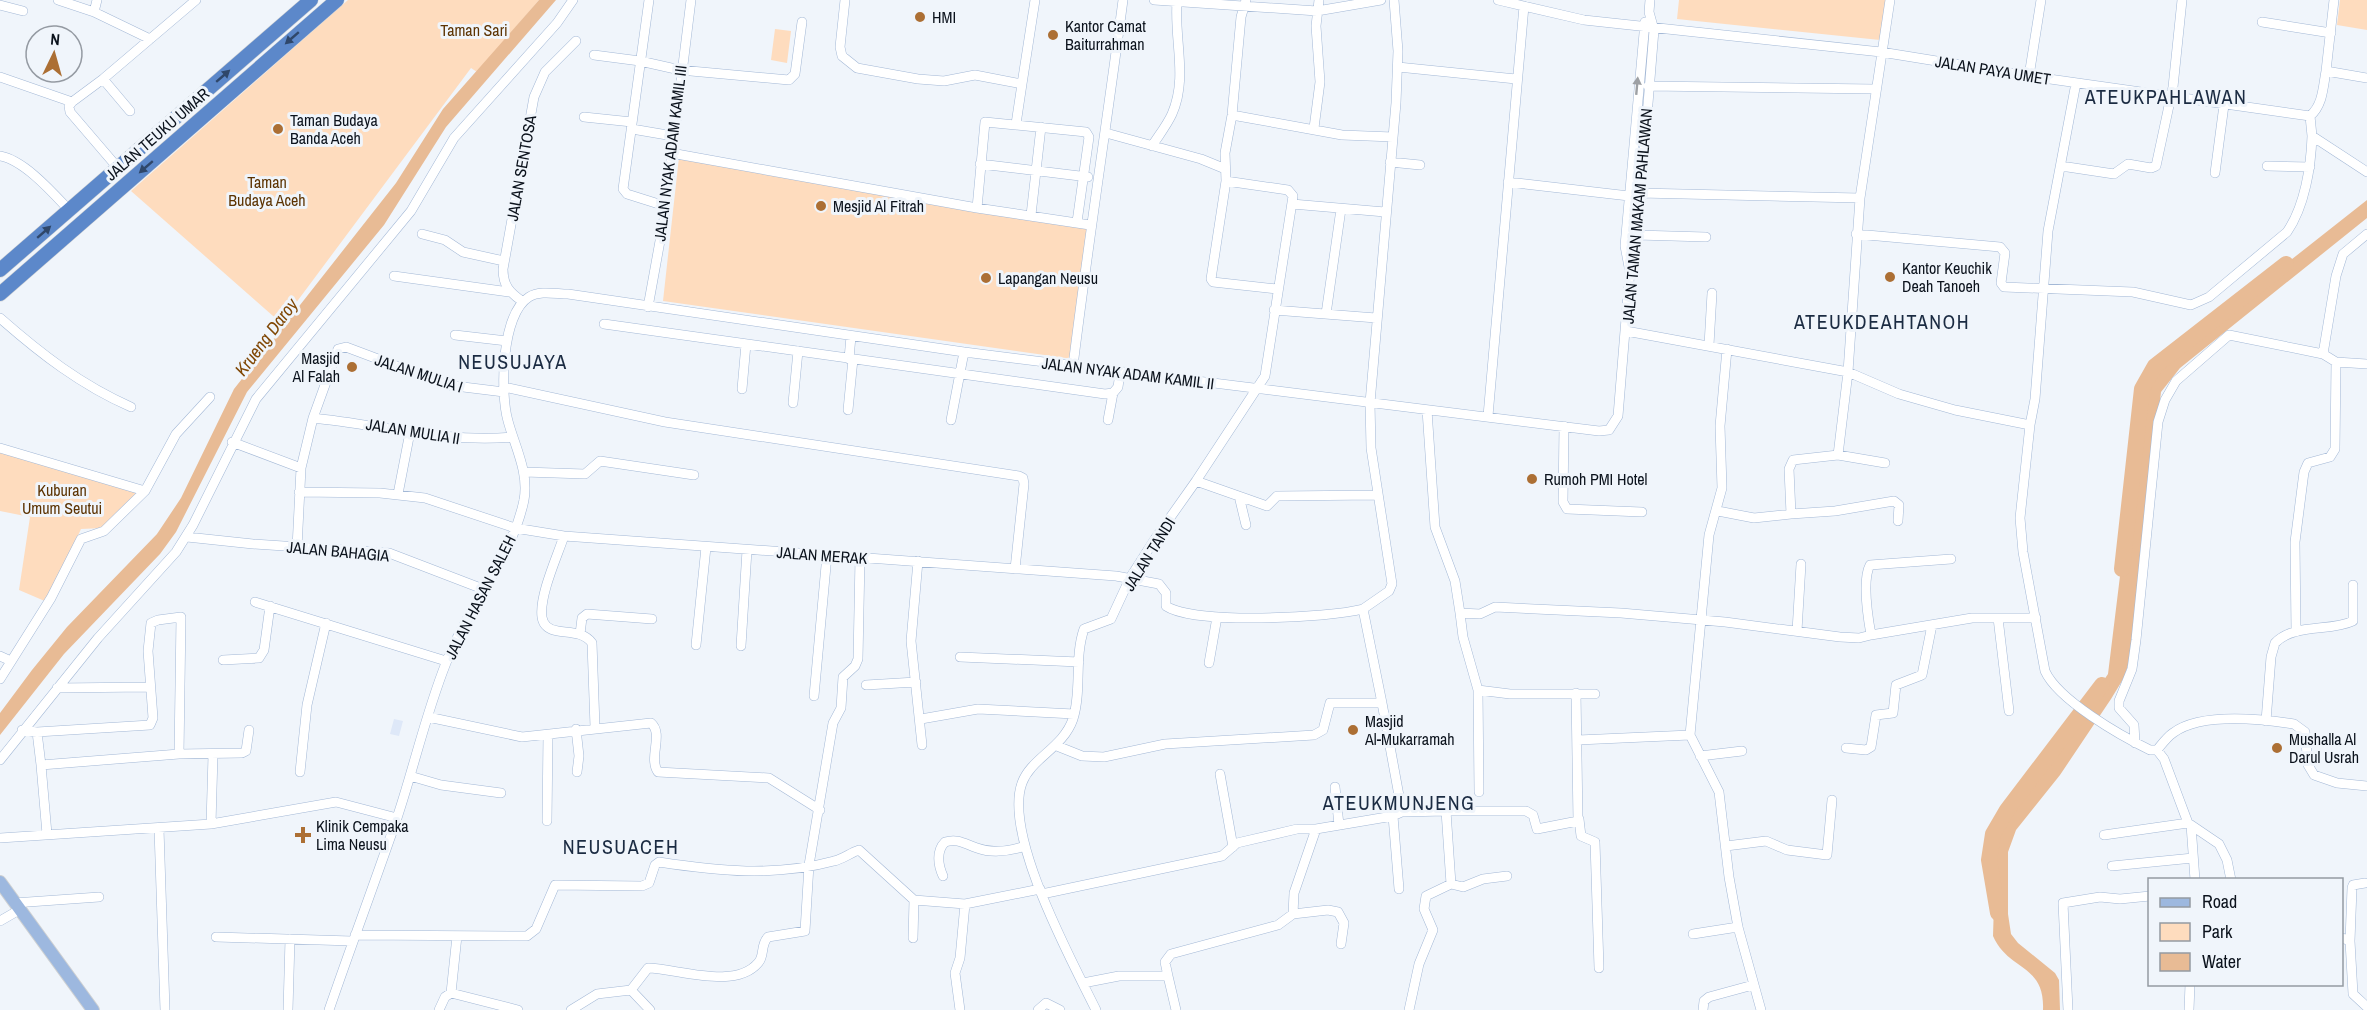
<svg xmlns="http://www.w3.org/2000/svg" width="2367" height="1010" font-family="'Archivo Narrow',sans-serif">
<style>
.built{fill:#dee8f8}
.green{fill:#fedcbe}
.water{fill:#e8bb95}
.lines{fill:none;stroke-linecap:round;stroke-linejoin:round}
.river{stroke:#e8bb95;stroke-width:16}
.minor-casing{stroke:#a3b8d6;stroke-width:10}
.major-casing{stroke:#ced0d2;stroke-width:14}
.highway-casing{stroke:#ced0d2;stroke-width:15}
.minor{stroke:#fff;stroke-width:9}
.major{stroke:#9db8df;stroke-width:12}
.highway{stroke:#5c88ca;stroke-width:14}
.oneway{fill:#2f476a}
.oneway2{fill:#9da0a4}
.poi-dot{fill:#ac6f34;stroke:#f0f5fb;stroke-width:2}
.labels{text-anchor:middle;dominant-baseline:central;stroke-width:6;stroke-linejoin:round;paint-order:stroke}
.poi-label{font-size:16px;fill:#0b121c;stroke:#f0f5fb;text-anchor:start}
.park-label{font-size:16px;fill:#5c3302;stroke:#f0f5fb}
.street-label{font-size:16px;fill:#0b121c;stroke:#f0f5fb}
.water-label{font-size:18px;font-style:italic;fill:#804806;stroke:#f0f5fb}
.quarter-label{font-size:20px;letter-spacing:1.5px;fill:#1b2b42;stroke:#f0f5fb}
</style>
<rect width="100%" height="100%" fill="#f0f5fb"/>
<path class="built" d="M394 719 403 721 399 736 390 734Z"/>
<path class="green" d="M348 0H539L477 72 471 68 281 323 131 191Z
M1679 0H1886L1880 40 1677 19Z
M2340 0H2367V30L2337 25Z
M775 29 791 31 787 63 771 60Z
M679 157 1093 225 1073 359 663 301Z
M0 445 142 487 103 528 81 529 47 602 19 590 30 517 0 511Z"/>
<path class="water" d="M539 0H556L446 127 384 225 247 392 176 532 160 554 64 654 0 735V713L32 670 67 627 157 534 181 498 234 389 396 183 443 109Z
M2367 200V218L2180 368 2161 392 2130 657 2125 676 2111 699 2060 775 2016 830 2008 852V914L2011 934 2018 943 2055 973 2059 980 2060 1010H2043C2045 963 2009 972 1993 936L1996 839 2108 674 2139 421C2148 385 2155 370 2183 345Z"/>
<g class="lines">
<path class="river" d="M2122 569 2142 389 2155 366 2286 264
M1998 913 1989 860 1993 834 2007 810 2102 685"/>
<defs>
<path id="minor" d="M58 0 94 12 150 39
M649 0 623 189 627 194 665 206
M845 0 840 47 842 56 857 68 918 79 944 81 975 75 1022 84 1035 0
M1154 0 1317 11 1381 0
M1246 0 1241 17 1232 115 1225 153 1226 181 1211 279 1213 282 1277 289
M1498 0 1584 20 1881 52 2029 76 2310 116 2312 136 2367 172
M2334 0 2326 71 2367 78
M0 5 23 11
M94 12 97 0
M2262 22 2331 33
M594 55 640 61 680 70 789 80 795 74 802 22
M1398 67 1516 79
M2029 76 2041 0
M0 77 72 102 103 79 196 0
M103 79 130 111
M1648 86 1875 89
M72 102 69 106 70 112 118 168
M1232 115 1342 135 1393 137
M2310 116C2323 105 2323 87 2326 71
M584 117 632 122
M1016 124 1022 84
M1314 128 1320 82 1316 26 1319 0
M632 129 673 136
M1106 133 1201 159 1223 168
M1152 146C1159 135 1167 125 1172 114 1188 78 1174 40 1177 2
M671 153 977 208 1090 225
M0 156C24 160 53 193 69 210
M1390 162 1420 165
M980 164 1088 177
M2061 166 2114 174 2128 164 2151 168 2156 166 2173 87 2182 0
M2267 166 2310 167
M2215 173 2224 105
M1508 182 1629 196 1640 193 1860 198 1890 0
M1292 204 1385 212
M977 208 985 122 1086 132 1089 137 1077 222
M1031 215 1041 127
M422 234 445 240 463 252 504 261
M1856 234 2000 247 2005 253 2001 283 2004 287 2133 292 2191 305 2209 297 2287 232C2305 206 2311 166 2312 136
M1637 235 1706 237
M1629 267 1625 246 1645 22
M394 276 509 292
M522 301C509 292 503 285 503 269L534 97 545 72 576 41
M648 307 664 219 691 0
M1274 310 1376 318
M1326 314 1341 209
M0 318C41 354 81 385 131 407
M604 324 1105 394 1113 393 1118 387 1120 373
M1626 331 1848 372 1899 394 1955 410 2030 425 2020 518 2023 552 2045 671C2058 700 2121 736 2150 750H2157C2162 744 2167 737 2173 733 2201 712 2261 719 2294 724L2305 732 2308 765 2314 775 2337 783 2367 786
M455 335 507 341
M1709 345 1712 293
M1727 349 1720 426 1722 488 1709 535 1690 735 1719 792 1729 877 1738 927 1761 1010
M849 359 851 336
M2336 362 2367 364
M1073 366C1088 244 1107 122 1123 0
M504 387 665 422 1019 476 1023 478 1024 484 1015 569
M742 389 746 344
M793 403 798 351
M848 410 853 359
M1427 410 1435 527 1455 581 1460 613
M1488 416 1524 6
M313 418C381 425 444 443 513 437
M951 420 964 352
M1108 420 1113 393
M2030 425 2035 399 2048 231 2076 83
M1564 426 1563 502 1567 509 1642 512
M232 442 301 468
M0 448 145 491
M1838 455 1848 372 1860 198
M1885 463 1838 455 1793 460 1789 469 1791 514 1835 511 1894 501 1899 505 1898 521
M524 472 585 474 600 461 694 475
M1196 481 1267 506 1277 496 1377 495
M299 492 380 493 425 498 515 528 564 536 1116 576 1159 584 1166 593V606C1194 625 1328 618 1363 609
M398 494 410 432
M1239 496 1246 525
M1718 511 1754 518 1791 514
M564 536C557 557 539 596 542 617 543 626 550 630 558 631 570 633 584 632 592 643L595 727
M187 537 253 544 389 553 483 589
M297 548 301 468 313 418 338 349 346 347 447 385 504 392
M1951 559 1870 565C1862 580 1868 618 1871 635L1972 618H2036
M918 561 911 641 922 745
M255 602 446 661
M1998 618 2009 711
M1797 631 1801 564
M2296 632 2295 542 2304 472 2308 463 2330 457 2335 449 2336 362 2323 354 2336 276 2343 254 2367 234
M580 634 582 618 587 614 652 619
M696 645 706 547
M741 646 747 550
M0 656 11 661
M960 657 1079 662
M223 660 259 658 264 650 270 606
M1209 663 1217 617
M0 679 51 598 81 539 104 531 145 491 176 434 210 397
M866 685 916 682
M57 688 148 687
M1478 690 1510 694H1595
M814 696 827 555
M428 717 522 737 651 723C664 734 648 758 658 772L769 778 820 810
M921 719 978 709 1074 714
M2266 721 2271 657 2275 643C2294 623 2330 632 2353 621V585
M576 729 579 756 577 772
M22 730 37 732 150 725 153 718 148 651 151 623 158 620 181 617 179 754
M37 732 41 765
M1578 740 1690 735
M2135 743 2134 725 2119 708V701L2132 669 2136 640 2158 422 2165 400 2176 381 2229 335 2323 354
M1057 746 1082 756 1104 757 1165 744 1314 735 1323 730 1330 703H1382L1363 609 1389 591 1392 584 1371 448 1370 403 1396 103 1398 51 1394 0
M1846 748 1866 750 1871 747 1876 715 1893 713 1896 685 1922 675 1932 625
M2157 750 2164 759 2188 823 2219 844 2227 860 2231 880
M1700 756 1742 751
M0 760 98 638 176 552 193 525 256 399 411 211 454 138 557 23 573 0
M300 772 307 705 326 623
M1220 774 1233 847
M410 776 441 785 501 793
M1335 787 1339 825
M1479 792 1478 690 1463 637 1460 613 1480 614 1495 607 1621 613 1725 622 1840 637 1859 638 1871 635
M1446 811H1526L1533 815 1537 829 1578 821 1576 693
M1402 812 1446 811 1451 884
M1393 816 1399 889
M1579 819 1581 836 1595 842 1599 968
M547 821 548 735
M211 824 213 755
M2191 825 2195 880
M159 829 165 1010
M47 834 41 765 179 754 242 753 246 751 249 730
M2104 835 2188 823
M0 838 211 824 336 802 397 818
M1726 846 1766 841 1787 850 1827 855 1832 800
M2112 866 2193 858
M943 876C938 865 936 851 945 842 958 838 965 844 977 848 993 854 1010 851 1025 846
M1042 894 1222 856 1237 843 1297 829H1316L1393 816 1402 812 1382 703
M14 903 99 897
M1293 914 1328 910 1338 912 1344 923 1341 944
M0 921 19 910
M1693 934 1738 927
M355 935 527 936 536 929 555 885 642 886 649 883 655 865 659 862C717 871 775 877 834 861 843 859 850 853 859 850L914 900 965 904 1040 889
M216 937 352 941
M913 938 914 900
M2342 938 2350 941 2353 994 2367 1007
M2350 941 2352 888 2353 885 2365 883
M1168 976 1165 962 1171 954 1278 925 1293 914 1294 893 1316 829
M1083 983 1119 976H1168L1176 1010
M631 990 650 1010
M451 993 457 936
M288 1010 290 939
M329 1010C351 946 375 882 397 818 414 767 426 713 446 663 467 607 512 559 524 500 529 472 515 447 508 421 500 393 501 314 529 297 540 290 556 294 568 294L964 352 1599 431 1609 430 1618 416 1630 270 1636 251 1654 30 1649 12 1650 0
M439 1010 445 997 451 993 518 1010
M571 1010 597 994 631 990 648 968C679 969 735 990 758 963 765 956 760 945 768 937L805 931 809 865 833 723 841 708 843 677 855 666 858 659 860 558
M960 1010 955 973 960 958 965 904
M1038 1010 1046 1003 1060 1010
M1096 1010C1072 961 1003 835 1022 783 1031 758 1063 748 1073 719 1082 690 1074 658 1084 629L1111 619 1130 578 1155 539 1196 481 1265 376 1293 196 1288 190 1226 181
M1409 1010 1419 964 1433 930 1424 909 1426 896 1451 884 1463 887 1483 879 1507 876
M1703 1010 1704 1001 1709 997 1753 985
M2068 1010 2063 903 2100 897 2120 899 2150 896
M2189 1010 2190 984"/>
<path id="major" d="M0 882 93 1010"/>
<path id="highway" d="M0 270 311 0
M0 294 337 0"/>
</defs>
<use href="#minor" class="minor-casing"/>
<use href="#major" class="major-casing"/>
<use href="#highway" class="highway-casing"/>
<use href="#minor" class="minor"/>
<use href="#major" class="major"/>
<use href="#highway" class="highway"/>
</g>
<defs><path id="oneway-solid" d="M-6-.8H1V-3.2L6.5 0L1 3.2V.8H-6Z" transform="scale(1.5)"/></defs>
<g class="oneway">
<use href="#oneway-solid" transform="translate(292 38) rotate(139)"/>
<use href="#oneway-solid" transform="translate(223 76) rotate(-41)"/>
<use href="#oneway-solid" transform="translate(146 167) rotate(139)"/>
<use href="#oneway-solid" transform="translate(44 232) rotate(-41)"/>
</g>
<use class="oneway2" href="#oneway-solid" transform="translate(1637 86) rotate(-85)"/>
<g class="poi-dot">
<circle cx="920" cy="17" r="6"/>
<circle cx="1053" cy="35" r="6"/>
<circle cx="278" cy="129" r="6"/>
<circle cx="821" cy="206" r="6"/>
<circle cx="1890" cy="277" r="6"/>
<circle cx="986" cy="278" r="6"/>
<circle cx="352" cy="367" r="6"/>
<circle cx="1532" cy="479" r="6"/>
<circle cx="1353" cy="730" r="6"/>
<circle cx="2277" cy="748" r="6"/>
<path d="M300 826h6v6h6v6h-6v6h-6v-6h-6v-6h6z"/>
</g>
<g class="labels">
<g class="poi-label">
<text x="932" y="17">HMI</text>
<text x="1065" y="26">Kantor Camat<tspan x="1065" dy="18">Baiturrahman</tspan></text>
<text x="290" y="120">Taman Budaya<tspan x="290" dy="18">Banda Aceh</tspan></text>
<text x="833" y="206">Mesjid Al Fitrah</text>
<text x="1902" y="268">Kantor Keuchik<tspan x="1902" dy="18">Deah Tanoeh</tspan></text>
<text x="998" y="278">Lapangan Neusu</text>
<text x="340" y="358" text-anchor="end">Masjid<tspan x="340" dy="18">Al Falah</tspan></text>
<text x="1544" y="479">Rumoh PMI Hotel</text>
<text x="1365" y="721">Masjid<tspan x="1365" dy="18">Al-Mukarramah</tspan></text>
<text x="2289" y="739">Mushalla Al<tspan x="2289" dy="18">Darul Usrah</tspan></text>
<text x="316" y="826">Klinik Cempaka<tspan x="316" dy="18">Lima Neusu</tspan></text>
</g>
<g class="park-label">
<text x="474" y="30">Taman Sari</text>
<text x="267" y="182">Taman<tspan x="267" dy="18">Budaya Aceh</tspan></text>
<text x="62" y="490">Kuburan<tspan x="62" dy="18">Umum Seutui</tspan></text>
</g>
<g class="street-label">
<text transform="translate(1993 70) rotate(9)">JALAN PAYA UMET</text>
<text transform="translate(157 134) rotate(-41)">JALAN TEUKU UMAR</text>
<text transform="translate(670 153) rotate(-83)">JALAN NYAK ADAM KAMIL III</text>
<text transform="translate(521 168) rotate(-80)">JALAN SENTOSA</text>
<text transform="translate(1637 216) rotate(-85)">JALAN TAMAN MAKAM PAHLAWAN</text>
<text transform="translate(419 373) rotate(18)">JALAN MULIA I</text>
<text transform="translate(1128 373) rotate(7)">JALAN NYAK ADAM KAMIL II</text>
<text transform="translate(413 431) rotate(9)">JALAN MULIA II</text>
<text transform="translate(338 551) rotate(5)">JALAN BAHAGIA</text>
<text transform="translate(1149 554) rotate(-58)">JALAN TANDI</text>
<text transform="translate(822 555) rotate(4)">JALAN MERAK</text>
<text transform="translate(480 597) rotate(-63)">JALAN HASAN SALEH</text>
</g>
<g class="water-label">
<text transform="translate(266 337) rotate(-53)">Krueng Daroy</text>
</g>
<g class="quarter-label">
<text x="2166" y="96">ATEUKPAHLAWAN</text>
<text x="1882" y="321">ATEUKDEAHTANOH</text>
<text x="513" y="361">NEUSUJAYA</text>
<text x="1399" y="802">ATEUKMUNJENG</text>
<text x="621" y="846">NEUSUACEH</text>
</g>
</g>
<rect x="2148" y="878" width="195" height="108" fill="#f0f5fb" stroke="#949aa2" stroke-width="1.5"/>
<rect x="2160" y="898" width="30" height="9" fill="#9db8df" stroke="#949aa2" stroke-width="1.5"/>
<text x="2202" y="908" font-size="18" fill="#0b121c">Road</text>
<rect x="2160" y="923" width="30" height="18" fill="#fedcbe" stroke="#949aa2" stroke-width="1.5"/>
<text x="2202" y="938" font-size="18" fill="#0b121c">Park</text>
<rect x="2160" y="953" width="30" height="18" fill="#e8bb95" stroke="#949aa2" stroke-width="1.5"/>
<text x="2202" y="968" font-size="18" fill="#0b121c">Water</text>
<g transform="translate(54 54) rotate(5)"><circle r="28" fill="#f0f5fb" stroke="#949aa2" stroke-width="1.5"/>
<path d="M0-4.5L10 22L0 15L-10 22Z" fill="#ac6f34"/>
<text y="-9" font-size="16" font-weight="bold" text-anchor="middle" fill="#0b121c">N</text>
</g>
</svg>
